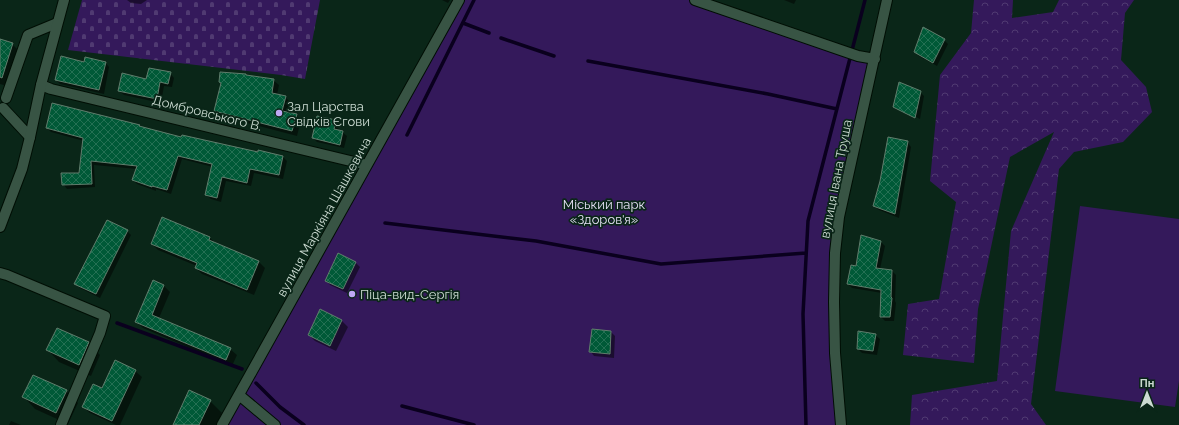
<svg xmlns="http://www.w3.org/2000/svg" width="1179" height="425" font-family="Raleway,sans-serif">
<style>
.forest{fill:url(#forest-crowns)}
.cemetery{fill:url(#cemetery-stones)}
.green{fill:#34195b}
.shadow{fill:#0007}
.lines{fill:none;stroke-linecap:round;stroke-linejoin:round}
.stream{stroke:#0a001e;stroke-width:3.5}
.building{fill:url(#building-cross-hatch);stroke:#607d6c}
.minor-casing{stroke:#000e04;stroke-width:12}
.tertiary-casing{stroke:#000e04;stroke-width:12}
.minor{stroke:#385444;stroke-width:10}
.tertiary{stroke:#385444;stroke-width:10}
.poi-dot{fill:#bfa9f4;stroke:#0a2618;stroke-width:1.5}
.labels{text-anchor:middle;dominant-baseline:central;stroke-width:3.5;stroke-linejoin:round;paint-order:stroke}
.poi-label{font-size:13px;fill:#ccdbd2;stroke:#0a2618;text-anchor:start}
.street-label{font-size:13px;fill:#ccdbd2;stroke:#0a2618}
.park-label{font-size:13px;fill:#e4dff4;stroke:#0a2618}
</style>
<defs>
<pattern id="forest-crowns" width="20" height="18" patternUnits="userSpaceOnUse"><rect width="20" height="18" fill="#34195b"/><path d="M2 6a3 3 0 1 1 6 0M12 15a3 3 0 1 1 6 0" fill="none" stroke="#503a72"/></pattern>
<pattern id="cemetery-stones" width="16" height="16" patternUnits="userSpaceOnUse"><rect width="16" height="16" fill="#34195b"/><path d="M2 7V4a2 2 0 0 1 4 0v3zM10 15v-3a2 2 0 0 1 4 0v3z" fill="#503a72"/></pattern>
<pattern id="building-cross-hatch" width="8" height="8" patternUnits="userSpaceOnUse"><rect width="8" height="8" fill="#005937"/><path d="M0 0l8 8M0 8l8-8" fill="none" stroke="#247053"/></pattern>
</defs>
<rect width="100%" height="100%" fill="#0a2618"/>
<path class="forest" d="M974 0H1013L1012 18 1053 12 1059 0H1134L1125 13 1121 60 1146 87 1152 112 1123 142 1074 152 1059 169 1031 404 1046 425H910L912 395 997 381 1011 231 1054 132 1010 157 978 309 974 363 903 355 908 304 939 299 956 202 930 181 940 75 971 33Z"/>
<path class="cemetery" d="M82 0H320L305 79 281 75 68 50Z"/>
<path class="green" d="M459 0H700L875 59 835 253 841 425H222Z
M1080 206 1179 219V381L1175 407 1055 391Z"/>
<path class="shadow" d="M127 0H147L141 4 131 3Z
M442 0H450L448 3Z
M784 0H796L794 4Z
M944 40 948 44 937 66 919 56 915 52Z
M0 42 12 44 24 56 14 88 0 84Z
M105 62 109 67 104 94 60 84 56 80 85 63Z
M170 73 174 78 172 87 164 86 161 103 124 95 119 91 147 80Z
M247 76 273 80 279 85 277 95 285 97 290 102 288 113 296 115 301 120 297 136 220 116 215 111Z
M920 92 924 96 920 119 897 108V110L894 107Z
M335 121 339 125 338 131 342 132 347 136 344 148 317 142 313 138Z
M139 126 142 128 182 138 258 153 283 157 287 161 283 179 254 173 251 186 226 181 221 202 211 199 206 195 213 167 182 159 171 194 156 189V191L137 184 133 180 137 169 94 165 95 187 67 189 63 184 80 173 84 141 51 132 47 128Z
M907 142 911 147 899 218 879 210 874 206 881 181Z
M163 218 210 238 216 244 259 262 265 268 254 295 202 274 196 268 197 266 158 250 152 244Z
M127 231 131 235 100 298 80 288 76 284Z
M862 237 881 242 885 246 880 269 892 271 896 275 895 301 896 303 894 321H885L881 317 882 293 852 288 848 284 857 267Z
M355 262 360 267 347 293 330 285 326 280Z
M164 286 170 292 159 318 230 349 237 355 232 366 143 328 136 322Z
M342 321 348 327 336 351 315 341 309 335Z
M611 332 615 336 614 358 594 356 590 351Z
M875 335 880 339 877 355 862 353 858 349Z
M88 343 100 355 91 376 59 362 48 350Z
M135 371 142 377 120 425H116L90 413 83 407 102 390Z
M66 391 78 403 68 424 35 409 24 397Z
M210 401 222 413 216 425H174Z
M11 421 21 425H9Z"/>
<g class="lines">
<path class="stream" d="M463 23 489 33
M501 38 554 56
M588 61 768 94 837 109
M407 135 474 0
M385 223 536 241 661 264 806 253
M117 323 242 369
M256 383 280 407 304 425
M402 406 474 425
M806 425 803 314 808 221 865 0"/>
</g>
<path class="building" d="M923 27 945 39 933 63 914 52Z
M0 39 13 43 2 78 0 77Z
M61 56 84 62 85 57 106 62 99 90 55 80Z
M149 68 171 72 168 84 160 82 157 99 118 91 122 73 146 79Z
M220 72 246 74V75L274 79 272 93 286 96 282 111 297 114 292 131 214 111 221 83 219 82Z
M899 82 921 91 915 118 893 107Z
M52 103 140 125 139 126 181 137 182 135 258 152V150L283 156 279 175 250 169 247 183 222 177 217 198 205 195 212 164 178 156 167 190 152 186V187L132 180 137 166 91 161 92 184 62 185 61 173H79L83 138 46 128Z
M317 116 336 120 334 129 343 131 340 145 312 138Z
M888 137 908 141 895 214 873 206 880 181Z
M162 217 210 237 209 240 259 261 247 290 195 268 197 263 151 244Z
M107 220 128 230 96 294 74 284Z
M861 235 881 241 876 268 892 270 891 297 892 298 890 317H880L881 290 847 284 851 265 856 266Z
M338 253 356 262 343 289 325 281Z
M153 280 164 285 152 315 231 348 226 360 135 322Z
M320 309 342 320 330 346 308 335Z
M57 328 89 342 79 365 46 350Z
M592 329 611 331 610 354 589 352Z
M858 331 876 334 873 351 857 349Z
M115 360 136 370 112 421 82 407 93 384 102 388Z
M33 375 67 390 56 413 22 397Z
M189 390 211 400 199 425H173Z"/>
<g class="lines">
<defs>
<path id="minor" d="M695 0 858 56 875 59
M41 85 51 89 367 165
M6 98 28 35 57 23
M3 108 30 137
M0 273 7 275 105 316 100 333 61 425
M239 395 275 425
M222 425 459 0
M841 425 835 353 834 302 835 253 839 217 887 0"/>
<path id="tertiary" d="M0 227 22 169 30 137 41 85 64 0"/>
</defs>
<use href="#minor" class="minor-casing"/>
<use href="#tertiary" class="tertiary-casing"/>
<use href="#minor" class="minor"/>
<use href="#tertiary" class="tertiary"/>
</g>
<g class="poi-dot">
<circle cx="279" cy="113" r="4"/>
<circle cx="352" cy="294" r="4"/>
</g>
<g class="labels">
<g class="poi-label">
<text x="287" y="106">Зал Царства<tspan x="287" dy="15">Свідків Єгови</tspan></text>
<text x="360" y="294">Піца-вид-Сергія</text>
</g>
<g class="street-label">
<text transform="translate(207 113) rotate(14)">Домбровського В.</text>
<text transform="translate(836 179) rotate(-79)">вулиця Івана Труша</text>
<text transform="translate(324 217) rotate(-61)">вулиця Маркіяна Шашкевича</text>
</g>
<g class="park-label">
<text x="604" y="204">Міський парк<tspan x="604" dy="15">«Здоров'я»</tspan></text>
</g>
</g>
<g transform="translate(1147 393)" stroke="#0a2618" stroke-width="3" paint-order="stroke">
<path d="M0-3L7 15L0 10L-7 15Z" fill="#ccdbd2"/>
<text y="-6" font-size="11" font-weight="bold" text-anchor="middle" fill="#ccdbd2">Пн</text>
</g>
</svg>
